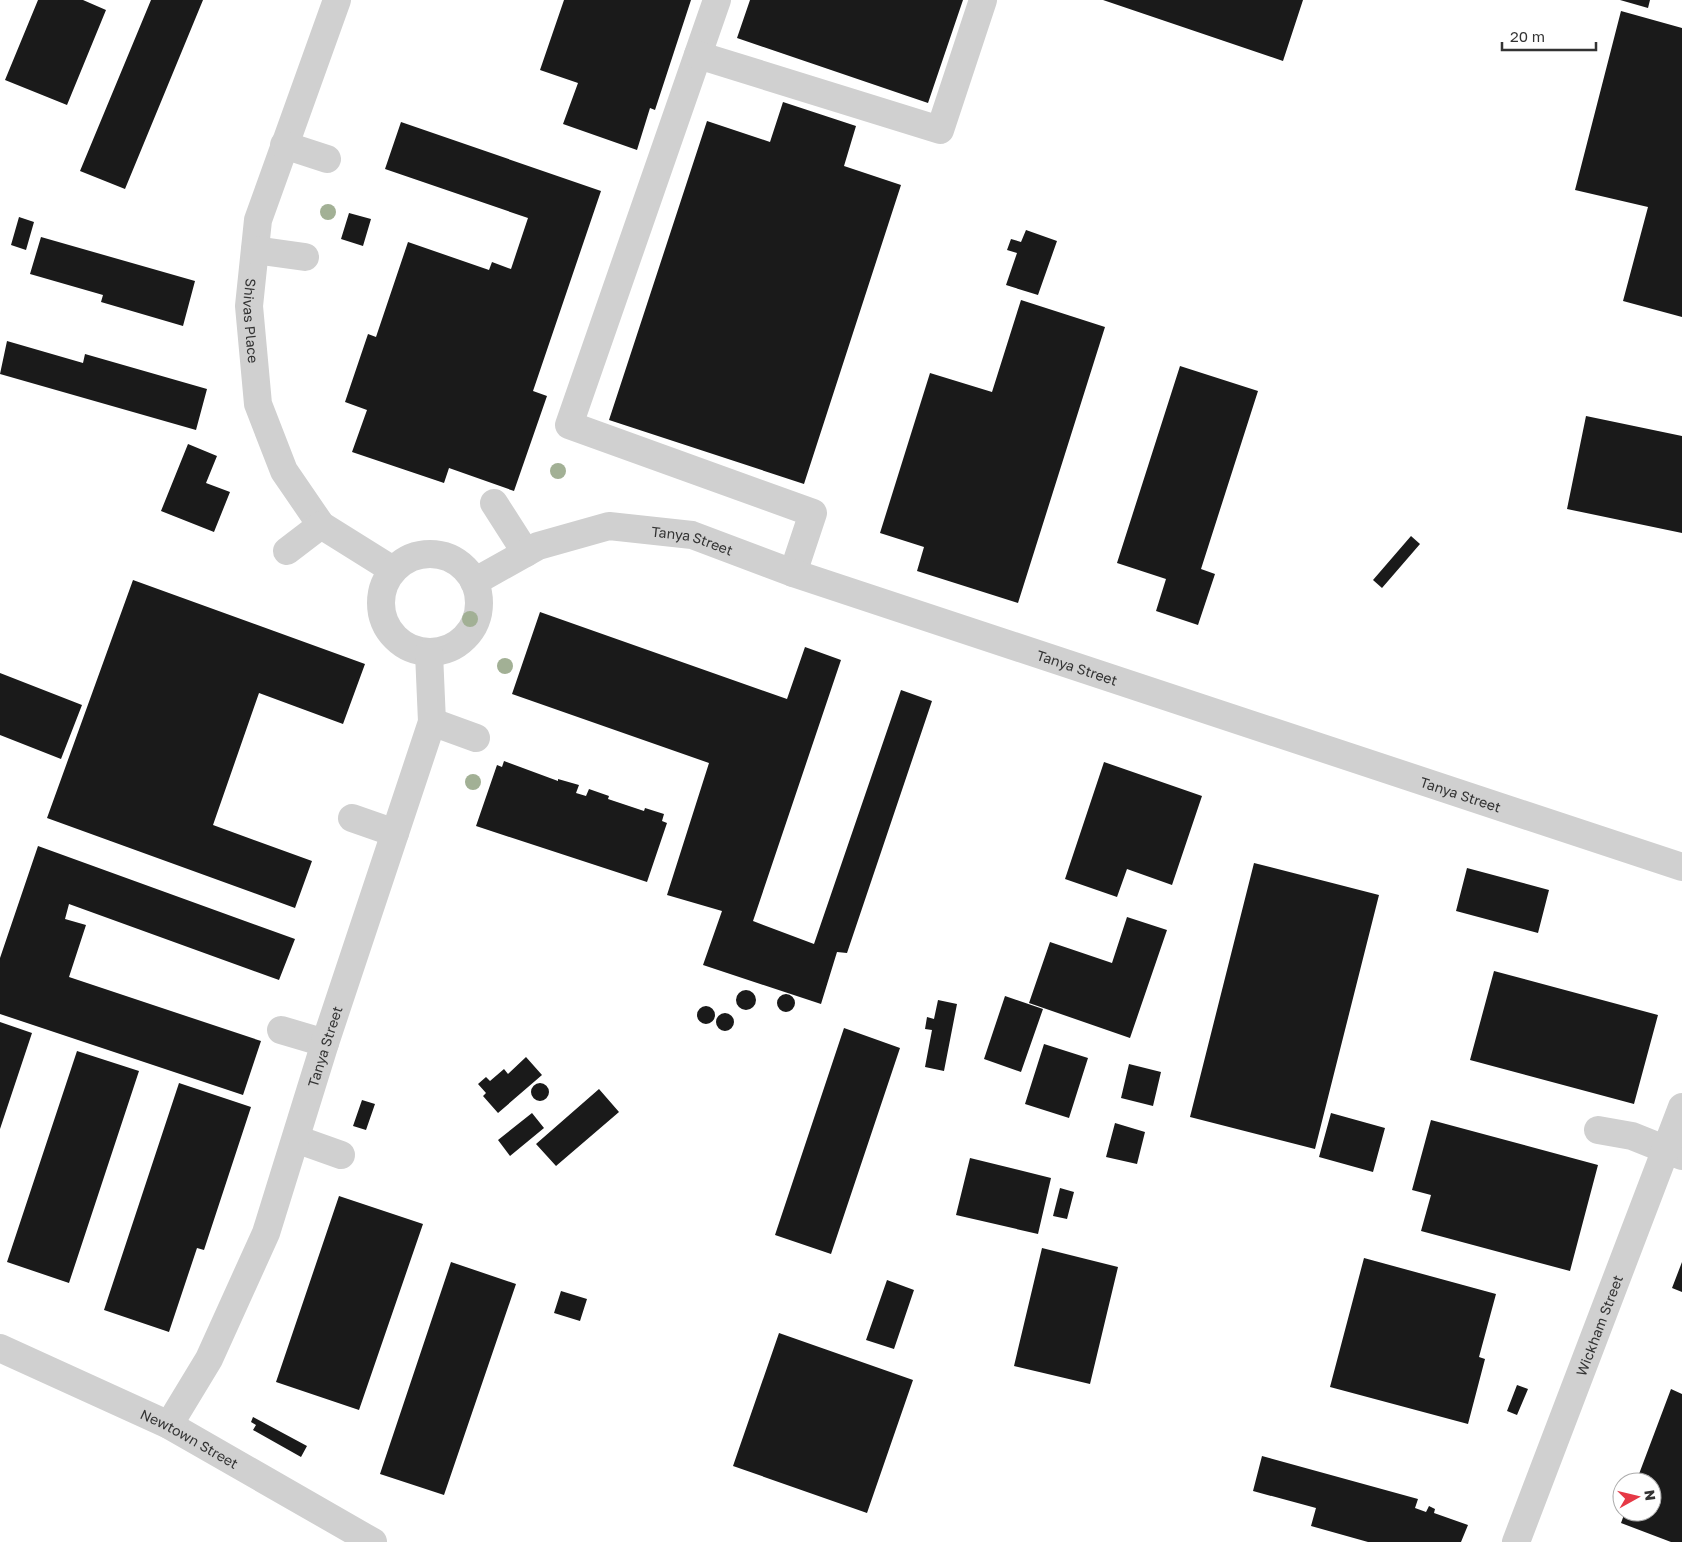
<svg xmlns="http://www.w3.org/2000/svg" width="1682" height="1542" font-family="'Golos Text',sans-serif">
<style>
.building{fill:#1a1a1a}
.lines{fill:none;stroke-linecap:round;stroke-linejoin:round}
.minor{stroke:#d0d0d0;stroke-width:28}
.tree{fill:#a2b095}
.labels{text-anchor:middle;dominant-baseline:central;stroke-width:5;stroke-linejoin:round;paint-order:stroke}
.street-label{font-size:14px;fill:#333;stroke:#fff}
</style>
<rect width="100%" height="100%" fill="#fff"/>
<path class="building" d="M38 0H83L106 10 67 105 5 80Z
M151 0H203L125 189 80 171Z
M564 0H691L655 110 650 108 637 150 563 124 578 83 540 70Z
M750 0H963L928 103 737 38Z
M1103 0H1303L1283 61Z
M1620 0H1650L1648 8Z
M1621 11 1682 28V317L1623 301 1648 207 1575 190Z
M783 102 856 126 844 166 901 185 804 484 609 420 707 121 770 142Z
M401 122 601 191 533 391 547 396 514 491 449 468 444 483 352 452 367 410 345 402 368 334 376 337 408 242 489 270 492 262 511 269 528 218 385 169Z
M349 213 371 219 363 246 341 239Z
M19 217 34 222 26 250 11 245Z
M1026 230 1057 241 1038 295 1006 285 1017 253 1007 250 1011 239 1021 242Z
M41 237 195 281 183 326 101 302 103 295 30 274Z
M1021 300 1105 327 1018 603 917 571 924 547 880 533 930 373 992 392Z
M7 341 83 363 85 354 207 389 196 430 0 374Z
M1180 366 1258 391 1201 569 1215 574 1198 625 1156 611 1166 579 1117 563Z
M1586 416 1682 436V533L1567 509Z
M188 444 217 456 206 483 230 492 214 532 161 511Z
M1411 536 1420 544 1382 588 1373 580Z
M133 580 365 664 343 724 259 693 213 825 312 861 295 908 47 818Z
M540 612 787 699 805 647 841 660 753 921 814 944 901 690 932 701 847 953 837 952 821 1004 703 965 722 911 667 895 709 763 512 694Z
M0 673 82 705 61 759 0 735Z
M504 761 558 781V779L579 785 576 793 586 796 589 789 609 796 608 799 644 811 645 808 664 814 662 821 667 823 647 882 476 826 497 765 502 767Z
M1104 762 1202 796 1172 885 1127 869 1117 897 1065 879Z
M38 846 295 939 279 980 69 904 65 919 86 925 69 977 261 1041 243 1095 0 1014V958Z
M1254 863 1379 895 1315 1149 1190 1117Z
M1467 868 1549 890 1538 933 1456 911Z
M1127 917 1167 930 1130 1038 1029 1003 1050 942 1112 963Z
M1494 971 1658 1015 1634 1104 1470 1060Z
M736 1000a10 10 0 1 1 20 0a10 10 0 1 1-20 0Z
M777 1003a9 9 0 1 1 18 0a9 9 0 1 1-18 0Z
M1005 996 1043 1009 1021 1072 984 1059Z
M938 1000 957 1004 944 1071 925 1067 932 1030 925 1029 927 1017 934 1019Z
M697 1015a9 9 0 1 1 18 0a9 9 0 1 1-18 0Z
M716 1022a9 9 0 1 1 18 0a9 9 0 1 1-18 0Z
M0 1022 32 1033 0 1129Z
M844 1028 900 1048 831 1254 775 1235Z
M1044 1044 1088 1058 1069 1118 1025 1104Z
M77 1051 139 1071 69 1283 7 1262Z
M526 1057 542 1075 498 1113 483 1096 486 1093 478 1084 486 1077 490 1081 504 1069 508 1074Z
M1129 1064 1161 1072 1153 1106 1121 1098Z
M179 1083 251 1107 204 1250 197 1248 169 1332 104 1310Z
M531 1092a9 9 0 1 1 18 0a9 9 0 1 1-18 0Z
M599 1089 619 1112 556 1166 536 1144Z
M362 1100 375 1104 366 1130 353 1126Z
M532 1113 544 1128 510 1156 498 1140Z
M1331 1113 1385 1128 1373 1172 1319 1157Z
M1431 1120 1598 1165 1570 1271 1421 1231 1431 1195 1412 1190Z
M1115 1123 1145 1132 1137 1164 1106 1157Z
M970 1158 1051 1178 1038 1234 956 1215Z
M1060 1188 1074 1192 1067 1219 1053 1216Z
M339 1196 423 1224 359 1410 276 1382Z
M1042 1248 1118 1267 1090 1384 1014 1366Z
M1364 1258 1496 1294 1479 1357 1485 1359 1468 1424 1330 1387Z
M451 1262 516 1284 444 1495 380 1474Z
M1682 1262V1292L1672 1288Z
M887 1280 914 1290 894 1349 866 1340Z
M561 1291 587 1299 580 1321 554 1313Z
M779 1333 913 1380 867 1513 733 1466Z
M1517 1385 1528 1389 1517 1415 1507 1411Z
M1671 1389 1682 1394V1542H1671L1621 1523 1625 1512H1652V1482H1636Z
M253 1417 307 1446 301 1457 253 1430 256 1425 251 1422Z
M1262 1456 1418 1499 1415 1508 1426 1512 1429 1506 1435 1509 1434 1513 1468 1525 1461 1542H1368L1311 1526 1316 1508 1253 1491Z"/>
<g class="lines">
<g class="minor">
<path id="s1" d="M337 0 258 220 249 306 258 404 284 471 321 525 393 570"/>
<path d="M717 0 569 425 813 513 793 573"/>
<path d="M698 55 940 130 983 0"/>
<path d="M284 145 327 159"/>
<path d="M255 250 305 257"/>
<path d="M494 503 526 553"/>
<path d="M287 551 321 525"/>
<circle cx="430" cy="603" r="49"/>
<path id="s2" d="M474 582 538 546 609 526 692 535 793 573 1682 867"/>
<path d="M432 722 476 738"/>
<path d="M352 818 395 833"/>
<path d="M281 1030 325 1043"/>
<path d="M1598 1130 1632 1136 1682 1156"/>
<path d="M296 1139 341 1155"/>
<path id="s3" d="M0 1348 169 1425 373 1542"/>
<path id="s4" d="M169 1425 209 1359 266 1233 325 1043 432 722 429 653"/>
<path id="s5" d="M1516 1542 1682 1107"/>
</g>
</g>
<g class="tree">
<circle cx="328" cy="212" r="8"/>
<circle cx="558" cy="471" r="8"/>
<circle cx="470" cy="619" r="8"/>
<circle cx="505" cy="666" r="8"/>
<circle cx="473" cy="782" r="8"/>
</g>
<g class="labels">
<g class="street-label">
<text stroke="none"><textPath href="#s1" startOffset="335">Shivas Place</textPath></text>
<text stroke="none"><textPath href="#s2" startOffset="232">Tanya Street</textPath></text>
<text stroke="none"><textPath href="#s2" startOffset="638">Tanya Street</textPath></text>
<text stroke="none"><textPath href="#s2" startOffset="1042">Tanya Street</textPath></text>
<text stroke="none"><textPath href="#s4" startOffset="411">Tanya Street</textPath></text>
<text stroke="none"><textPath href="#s5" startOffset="232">Wickham Street</textPath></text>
<text stroke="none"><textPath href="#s3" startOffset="210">Newtown Street</textPath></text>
</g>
</g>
<g transform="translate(1637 1497) rotate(82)"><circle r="24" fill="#ffffff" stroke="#adadad"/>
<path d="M0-4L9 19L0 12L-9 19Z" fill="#e63946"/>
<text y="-8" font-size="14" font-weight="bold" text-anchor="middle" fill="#333333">N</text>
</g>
<path d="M1502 42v8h94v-8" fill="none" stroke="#333333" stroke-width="2.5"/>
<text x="1510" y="42" font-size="15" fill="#333333" stroke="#ffffff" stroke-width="4" paint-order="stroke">20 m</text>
</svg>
